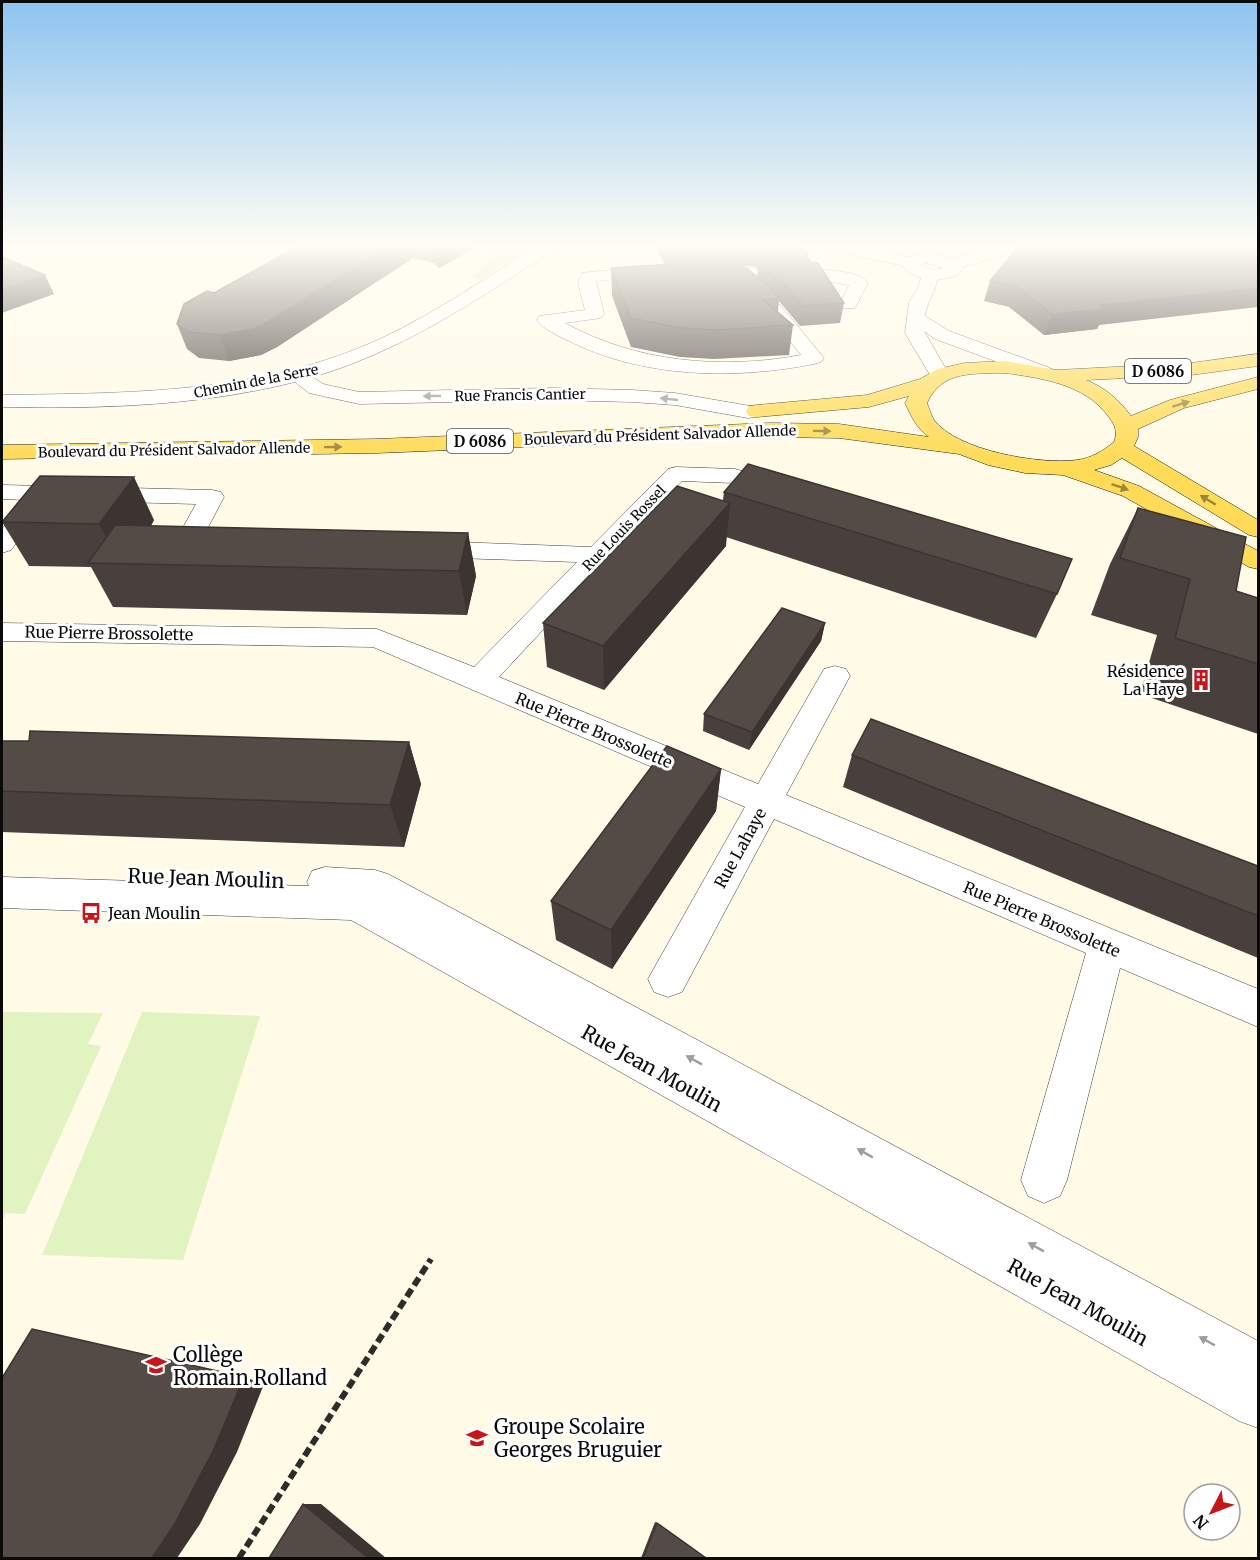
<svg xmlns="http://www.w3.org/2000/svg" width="1260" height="1560" font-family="Merriweather,serif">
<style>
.green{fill:#cdedad}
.pitch{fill:#e0f3c0}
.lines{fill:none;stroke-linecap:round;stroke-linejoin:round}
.minor-casing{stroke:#3d3d3d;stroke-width:1}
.major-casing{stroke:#1b1b1b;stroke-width:1}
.path{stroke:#2c2c2c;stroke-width:6;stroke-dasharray:9 4.5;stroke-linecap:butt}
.minor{fill:#fff;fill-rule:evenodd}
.major{fill:#ffdb57;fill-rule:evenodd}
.wall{fill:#48403c;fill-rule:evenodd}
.shaded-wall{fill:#3b3431}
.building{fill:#544b46;stroke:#3b3431;stroke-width:1.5}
.oneway{fill:#9d9d9d}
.oneway2{fill:#9d8738}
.labels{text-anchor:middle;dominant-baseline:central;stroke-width:6;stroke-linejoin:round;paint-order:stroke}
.far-street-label{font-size:14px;fill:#0a0a0a;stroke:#fff}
.shield{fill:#fff;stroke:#545454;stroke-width:1.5}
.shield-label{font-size:15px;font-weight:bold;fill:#0a0a0a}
.street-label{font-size:16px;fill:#0a0a0a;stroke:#fff}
.poi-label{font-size:16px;fill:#0a0a0a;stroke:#fff;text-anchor:end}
.near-street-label{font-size:20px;fill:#0a0a0a;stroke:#fff}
.near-poi-label{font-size:20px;fill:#0a0a0a;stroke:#fff;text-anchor:start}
</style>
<rect width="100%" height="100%" fill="#fffbe7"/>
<path class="green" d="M497 245H534L481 280 472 278 496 251Z"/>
<path class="pitch" d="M2 1012 103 1013 88 1044 101 1046 25 1214 6 1213 2 1222Z
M142 1012 260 1016 183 1260 42 1255Z"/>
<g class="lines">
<defs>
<path id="minor" d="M539 245H558C549 257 529 265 517 274 452 316 388 355 313 377L323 384 359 392 551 388 632 390 675 393 756 407 759 412 756 417 748 418 675 405 632 402 551 400 359 404 309 393 295 382C199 406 100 409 2 407V395C133 393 261 394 382 338 437 312 487 277 539 245Z
M821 245H851L909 257 926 253 953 259 1006 245H1033L1031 248 962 267 963 269 956 276 937 280C935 293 927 302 925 316L949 331 1050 368 1053 372 1050 376H1036L935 339 924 331 950 376 947 380H933L905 333 909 302 918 288 921 278 909 273 903 266 823 248ZM926 263 944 268 933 270 920 265Z
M647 267 677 270 755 268 758 272 754 283 781 306 824 358 821 362 814 364C734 380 641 378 567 340 557 335 543 329 537 320L539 316 585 310 578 283 582 273ZM647 277 677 280 739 278 736 285 739 289 768 314 801 355C722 370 635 362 565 323L601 318 604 314 596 281Z
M815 269C831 271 857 270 868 283L855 308H843L840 304 849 285 809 278 806 274 809 270Z
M676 467 735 469 789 485 793 490 789 495 781 497 733 483 682 481 499 677 758 784 824 669 835 666 846 669 850 676 786 795 1258 989V1027L1120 968 1067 1180 1060 1196 1044 1203 1028 1196 1021 1180 1086 953 774 819 682 992 668 997 654 992 648 979 745 807 373 647 2 641V623L377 629 474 667 577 562 426 557 417 554 413 549 417 544 426 541 591 547 668 469Z
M2 485 212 490 221 492 224 497 204 535 225 538 229 543 225 548 216 551 179 547 175 542 196 504 49 500 11 550 2 553V529L25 500 2 499Z
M325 867 375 870 388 874 1258 1341V1428L1239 1421 351 920 2 908V877L309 886 307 882 312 871Z"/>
<path id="major" d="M1258 354V366L1191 375 1086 380C1106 388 1119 400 1131 416L1170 400 1258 377V389L1184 408 1138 429V437L1134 446 1258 520V537L1249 535 1122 458 1111 465 1094 470 1139 486 1258 551V569L1249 567 1123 496 1063 475 1025 473 988 465 959 454 839 438 771 437 377 453 2 459V445L377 439 771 423 839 424 929 437C916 428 912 417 905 403L909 396 869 407 757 417 749 416 746 411 749 406 757 405 867 395 920 379 938 369 965 363 1005 361 1057 370 1191 363ZM1005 373C1041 378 1085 384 1108 416 1115 424 1118 432 1114 442 1103 451 1092 458 1077 460 1041 465 957 451 934 420 931 415 929 408 927 403 942 370 973 374 1005 373Z"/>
</defs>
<use href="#minor" class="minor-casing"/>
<use href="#major" class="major-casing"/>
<path class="path" d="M239 1558 431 1259"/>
<use href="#minor" class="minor"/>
<use href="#major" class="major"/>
</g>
<path class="wall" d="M300 245H480L439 268 434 263 413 258 277 347 261 355 229 361 199 358 187 349 177 324 214 293Z
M655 245H798L844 303 840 323 800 326 779 301 778 312 793 325 789 355 714 359 680 357 631 347 612 296 611 268 665 265ZM744 266H755L758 270 757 277Z
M1020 245 1099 325 1097 329 1044 335 1009 307 984 301 990 281Z
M724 492 1057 594 1036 638 726 537V546L604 690 547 667 543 623 723 500Z
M1138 508 1236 591 1258 598V734L1140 694 1157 635 1091 615 1110 564Z
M154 520 151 526 468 533 476 576 467 615 113 607 91 567 29 566 2 522Z
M825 623 821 641 749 750 703 731 704 714Z
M2 741 409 742 421 784 404 847 2 832Z
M852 755 1258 866V958L843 787Z
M721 769 716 811 612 969 556 940 551 901Z
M655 1522 657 1523 706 1558H641Z"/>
<path class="shaded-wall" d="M391 245H410L413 258 277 347 261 355 229 361 220 335Z
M436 245H480L439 268Z
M45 275 54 294 2 313V290Z
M1258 288V307L1099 325 1097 329 1044 335 1052 314 1100 305Z
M134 477 154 520 125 564 120 563 99 524Z
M730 503 726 546 604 690 603 646Z
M468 533 476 576 467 615 459 571Z
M825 623 821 641 749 750 752 732Z
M409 742 421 784 404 847 390 805Z
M721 769 716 811 612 969 611 930Z
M244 1377 264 1384 237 1452 200 1524 177 1558H152Z
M303 1504H321L386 1558H368Z"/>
<path class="building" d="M300 245H391L269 321 253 329 220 335 189 332 177 324 184 304 207 291 214 293Z
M665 245H798L808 253 807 257 811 262 818 263 844 303 803 306 785 285 759 264 762 254 757 247 667 248Z
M1020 245H1258V288L1100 305 1105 309 1052 314 1016 286 990 281Z
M738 253 737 259 740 263 770 287 779 299 763 300 793 325 716 330 681 328 631 318 611 268 671 264 669 259H677L675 254Z
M2 257 45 275 2 290Z
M748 464 1072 559 1057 594 724 492Z
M40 476 134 477 99 524 2 522Z
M677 486 730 503 603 646 543 623Z
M1138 508 1246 537 1236 591 1258 598V664L1175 638 1190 579 1120 558Z
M115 525 468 533 459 571 88 563Z
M782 608 825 623 752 732 704 714Z
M871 719 1258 866V916L852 755Z
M30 731 409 742 390 805 2 791V741H29Z
M667 746 721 769 611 930 551 901Z
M32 1329 244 1377 214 1449 174 1525 152 1558H2V1378Z
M303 1504 368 1558H269Z
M657 1523 706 1558H643Z"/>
<defs><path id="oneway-solid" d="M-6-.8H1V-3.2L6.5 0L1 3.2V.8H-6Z" transform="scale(1.5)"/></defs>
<g class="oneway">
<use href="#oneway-solid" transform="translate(432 396) rotate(179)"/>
<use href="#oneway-solid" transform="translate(669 399) rotate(-174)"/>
<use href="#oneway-solid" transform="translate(694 1060) rotate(-151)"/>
<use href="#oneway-solid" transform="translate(865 1153) rotate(-151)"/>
<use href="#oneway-solid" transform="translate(1036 1247) rotate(-151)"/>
<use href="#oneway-solid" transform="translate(1207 1341) rotate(-151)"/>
</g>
<g class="oneway2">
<use href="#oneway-solid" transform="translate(1181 404) rotate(-17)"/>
<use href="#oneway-solid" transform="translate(822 431) rotate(1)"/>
<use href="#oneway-solid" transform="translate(333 447) rotate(-1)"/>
<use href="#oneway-solid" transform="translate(1120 487) rotate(19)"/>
<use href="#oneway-solid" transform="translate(1208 500) rotate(-149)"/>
</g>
<linearGradient id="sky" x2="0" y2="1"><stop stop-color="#8dc3f0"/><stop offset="0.53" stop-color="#fffdf4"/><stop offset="1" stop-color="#fffdf4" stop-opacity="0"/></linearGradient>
<rect width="1260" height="463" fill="url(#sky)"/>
<defs>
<symbol id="building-bare" viewBox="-9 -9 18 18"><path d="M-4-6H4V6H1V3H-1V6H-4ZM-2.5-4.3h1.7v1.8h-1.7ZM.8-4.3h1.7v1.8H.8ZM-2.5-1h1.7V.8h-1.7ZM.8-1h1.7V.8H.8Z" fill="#c6161a" stroke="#fff" stroke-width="2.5" paint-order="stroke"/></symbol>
<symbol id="bus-bare" viewBox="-9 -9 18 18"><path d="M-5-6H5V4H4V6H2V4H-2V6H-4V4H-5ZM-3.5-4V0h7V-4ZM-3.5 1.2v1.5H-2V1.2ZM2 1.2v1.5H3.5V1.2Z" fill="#c6161a" stroke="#fff" stroke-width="2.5" paint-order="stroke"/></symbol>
<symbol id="school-bare" viewBox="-9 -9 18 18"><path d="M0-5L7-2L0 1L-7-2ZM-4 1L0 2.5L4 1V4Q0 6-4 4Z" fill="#c6161a" stroke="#fff" stroke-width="2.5" paint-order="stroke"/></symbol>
</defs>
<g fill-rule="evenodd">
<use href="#building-bare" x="1186" y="665" width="30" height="30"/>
<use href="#bus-bare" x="76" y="898" width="30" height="30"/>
<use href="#school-bare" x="141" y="1350" width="30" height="30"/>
<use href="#school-bare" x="462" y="1423" width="30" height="30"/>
</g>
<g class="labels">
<g class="far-street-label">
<text transform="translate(256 381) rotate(-11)">Chemin de la Serre</text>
<text transform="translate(520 395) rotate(-1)">Rue Francis Cantier</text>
<text transform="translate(660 435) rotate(-2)">Boulevard du Président Salvador Allende</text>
<text transform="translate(174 450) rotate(-1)">Boulevard du Président Salvador Allende</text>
<text transform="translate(624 528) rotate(-46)">Rue Louis Rossel</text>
</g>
<g class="shield">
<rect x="1125" y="359" width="66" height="24" rx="4.5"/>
<rect x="447" y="429" width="66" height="24" rx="4.5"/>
</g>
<g class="shield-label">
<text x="1158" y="371">D 6086</text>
<text x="480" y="441">D 6086</text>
</g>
<g class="street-label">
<text transform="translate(109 633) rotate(1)">Rue Pierre Brossolette</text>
<text transform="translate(594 730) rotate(23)">Rue Pierre Brossolette</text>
<text transform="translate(740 848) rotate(-61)">Rue Lahaye</text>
<text transform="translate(1042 919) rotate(23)">Rue Pierre Brossolette</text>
</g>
<g class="poi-label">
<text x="1184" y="671">Résidence<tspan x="1184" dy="18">La Haye</tspan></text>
<text x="108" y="913" text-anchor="start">Jean Moulin</text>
</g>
<g class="near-street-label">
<text transform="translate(206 878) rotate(2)">Rue Jean Moulin</text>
<text transform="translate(652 1068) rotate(29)">Rue Jean Moulin</text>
<text transform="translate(1078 1302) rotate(29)">Rue Jean Moulin</text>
</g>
<g class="near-poi-label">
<text x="173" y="1354">Collège<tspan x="173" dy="23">Romain Rolland</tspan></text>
<text x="494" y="1426">Groupe Scolaire<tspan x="494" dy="23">Georges Bruguier</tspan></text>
</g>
</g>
<rect width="1260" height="1560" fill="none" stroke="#0a0a0a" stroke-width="6"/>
<g transform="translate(1212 1512) rotate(228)"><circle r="28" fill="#ffffff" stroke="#9d9d9d" stroke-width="1.5"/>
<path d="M0-4.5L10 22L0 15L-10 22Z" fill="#c6161a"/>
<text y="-9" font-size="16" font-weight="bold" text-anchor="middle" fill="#0a0a0a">N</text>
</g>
</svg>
